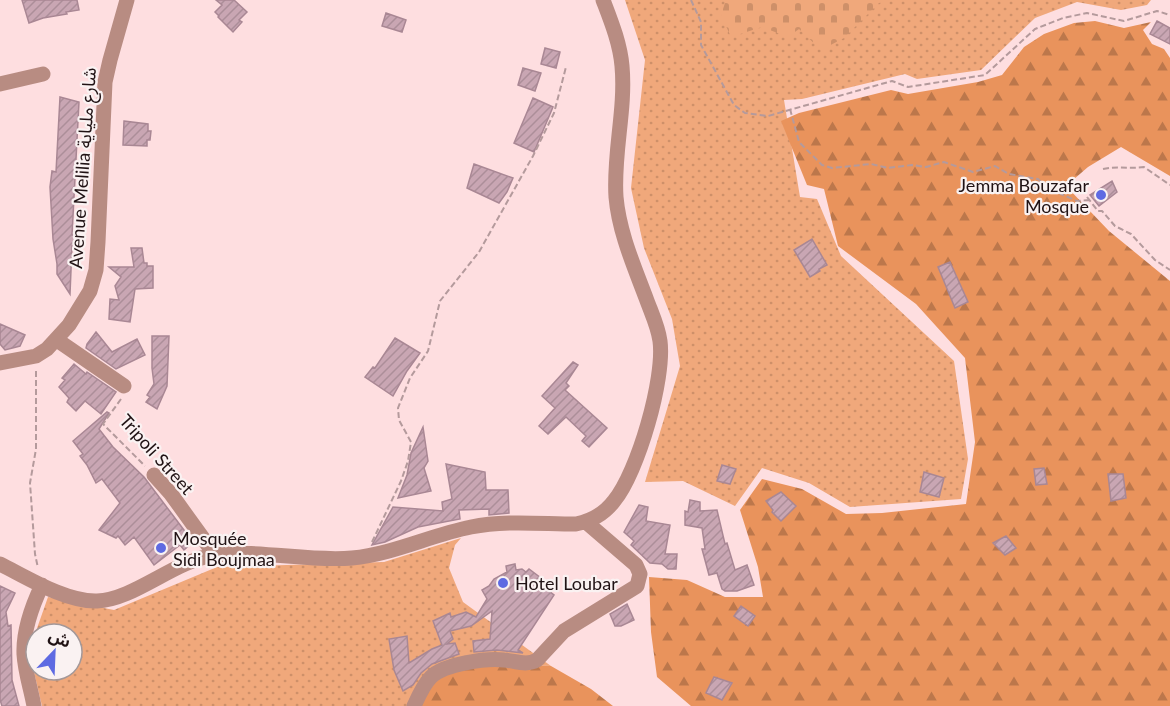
<svg xmlns="http://www.w3.org/2000/svg" width="1170" height="706" font-family="Lato,'Noto Sans Arabic',sans-serif">
<style>
.grass{fill:url(#grass-dots);fill-rule:evenodd}
.forest{fill:url(#forest-firs)}
.cemetery{fill:url(#cemetery-stones)}
.building{fill:url(#building-hatch);stroke:#a98794;stroke-width:1.5}
.lines{fill:none;stroke-linecap:round;stroke-linejoin:round}
.path{stroke:#b49a9c;stroke-width:2;stroke-dasharray:6 3;stroke-linecap:butt}
.minor{stroke:#b88c82;stroke-width:15}
.poi-dot{fill:#5e6ae2;stroke:#faf2f2;stroke-width:2}
.labels{text-anchor:middle;dominant-baseline:central;stroke-width:4.5;stroke-linejoin:round;paint-order:stroke}
.street-label{font-size:18px;fill:#201214;stroke:#faf2f2}
.poi-label{font-size:18px;fill:#201214;stroke:#faf2f2;text-anchor:start}
</style>
<defs>
<pattern id="grass-dots" width="8" height="8" patternUnits="userSpaceOnUse" patternTransform="scale(1.5)"><rect width="8" height="8" fill="#f0a87b"/><path d="M2 2h.1M6 6h.1" fill="none" stroke="#ce9069" stroke-width="1.8" stroke-linecap="round"/></pattern>
<pattern id="forest-firs" width="22" height="20" patternUnits="userSpaceOnUse" patternTransform="scale(1.5)"><rect width="22" height="20" fill="#e9935c"/><path d="M5 1l3.5 6h-7zM16 11l3.5 6h-7z" fill="#bc774b"/></pattern>
<pattern id="cemetery-stones" width="16" height="16" patternUnits="userSpaceOnUse" patternTransform="scale(1.5)"><rect width="16" height="16" fill="#f0a87b"/><path d="M2 7V4a2 2 0 0 1 4 0v3zM10 15v-3a2 2 0 0 1 4 0v3z" fill="#ce9069"/></pattern>
<pattern id="building-hatch" width="6" height="6" patternUnits="userSpaceOnUse" patternTransform="scale(1.5)"><rect width="6" height="6" fill="#c9a6b3"/><path d="M-1 1l2-2M0 6l6-6M5 7l2-2" fill="none" stroke="#ac8e99"/></pattern>
</defs>
<rect width="100%" height="100%" fill="#fedee0"/>
<path class="grass" d="M625 0H1151L1147 5 1121 10 1077 2 1035 18 981 70 917 79 905 74 802 99 784 100 800 197 817 199 841 256 954 361 968 459 961 499 850 507 809 483 762 468 735 506 683 481 645 482 680 366 672 319 644 248 631 188 645 60Z
M461 538 455 545 449 568 463 602 551 666 488 663 420 706H42L29 651 48 597 114 610 217 567 384 562ZM36 634H72V670H36Z"/>
<path class="forest" d="M1095 21 1124 28 1151 22 1143 30 1152 44 1164 49 1170 58V176L1121 147 1088 167 1066 186 1109 231 1170 281V706H691L657 677 651 632 649 577 687 580 725 597H763L758 567 740 510 762 479 802 489 846 514 882 513 966 504 975 442 965 358 916 304 838 246 824 189 807 185 781 121 799 113 891 90 908 94 978 82 1002 75 1024 47 1044 34 1074 23Z
M488 663 551 666 591 689 613 706H420L439 676Z"/>
<path class="cemetery" d="M726 0H891L879 3 844 38 821 50 799 29 788 37 762 27 731 37 721 15Z"/>
<path class="building" d="M22 0H77L79 10 66 12 67 14 43 18 29 23Z
M216 0H234L247 12 239 20 242 22 233 32 218 17 219 16 215 12 222 5Z
M386 13 406 20 402 32 382 26Z
M1157 21 1170 28V44L1150 34Z
M545 48 560 52 556 68 541 64Z
M523 68 541 73 535 91 518 85Z
M60 97 79 102 72 235H79L78 248 72 246 70 294 57 274V264L53 239 50 187 52 171 56 172Z
M533 98 553 107 534 152 514 143Z
M124 121 148 124V131H151L150 140H147V146L123 145Z
M474 164 513 178 507 192 499 203 467 188Z
M1112 181 1117 192 1099 206 1090 195Z
M812 239 827 265 819 269 820 271 810 277 794 250Z
M131 248H142L144 263H147V266H153V288L135 289 130 322 109 319 110 299 119 300 115 286 121 277 109 267H134Z
M950 262 968 302 955 308 938 267Z
M0 324 25 335 20 346 5 350 0 344Z
M96 332 112 352 137 339 145 355 116 369 86 348 87 344Z
M152 336H169L167 386 157 409 146 402 150 397 147 395 154 384 152 368Z
M395 338 420 353 407 371 393 396 365 377 373 367 375 368Z
M573 362 578 365 566 383 569 386 565 390 607 428 589 447 582 441 586 436 566 417 548 434 539 426 555 408 542 396Z
M74 364 86 374 87 372 116 392 101 414 85 401 76 411 67 402 69 398 59 387 65 380 62 378Z
M107 412 109 413 99 429 113 447 144 477 193 542 184 550 180 545 154 565 134 537 125 545 118 536 116 538 99 530 120 503 102 479 96 483 87 465 80 456 83 454 73 441Z
M423 427 428 461 424 468 431 491 398 498 407 475 411 453Z
M446 464 485 472 486 490H508L509 513 489 515V509L459 510 460 519 418 527 385 542 372 545 393 507 443 511 442 502 452 499Z
M722 465 736 469 730 484 717 481Z
M1044 468 1047 484 1036 485 1034 469Z
M924 472 944 478 939 497 920 492Z
M1108 474H1123L1126 498 1111 501Z
M781 492 796 506 781 521 772 512 773 510 766 501Z
M690 500 700 502V511L717 510 725 544 727 543 735 570 747 565 754 585 737 591H725L722 589 717 573 709 575 702 549H705L702 528 685 525V511L688 512Z
M639 505 648 507 646 521 670 525 665 554H677L676 569H668L662 564 650 563 631 545 634 541 624 532Z
M1006 536 1016 548 1005 555 993 543Z
M515 564 516 570 522 569 526 572 529 569 545 581 541 585 554 595 518 650 523 653 497 650 474 652 473 641 490 639 492 611 471 626 450 631 453 639 447 644 455 643 459 654 432 664 421 673 413 685 403 691 394 670 389 639 407 636 409 663 432 649 442 645 433 621 450 613 451 617 466 612 476 617 487 599 482 590 489 586 494 579 507 572 506 566Z
M0 586 15 593 6 612 8 626 11 625 12 680 19 706H2L0 700Z
M627 604 634 620 621 626H615L610 614Z
M741 606 755 616 748 626 734 616Z
M714 677 732 683 722 700 706 693Z"/>
<g class="lines">
<path class="path" d="M691 0 701 22V45L734 105 745 113 768 116 892 81 908 87 985 75 1035 29 1063 18 1087 13 1124 21 1157 11 1170 15
M790 109 799 142 822 165 832 168 871 164 888 168 912 165 926 167 944 162 973 172 995 166 1009 174 1038 179 1047 188 1077 201 1090 200
M1103 169C1117 166 1129 169 1144 167L1170 185
M1087 197 1098 211H1102L1115 226 1131 234 1155 260 1170 270
M36 371V449L30 483 35 554 38 568
M121 399 103 424 145 466
M372 542 401 481 408 461 411 442 399 420 398 408 410 378 428 351 440 301 479 252 533 156 554 113 566 67"/>
<path class="minor" d="M0 84 43 74
M57 340 124 386
M0 363 36 356 47 349 69 325 90 291 96 270 98 242 105 82 110 60 127 0
M154 475 171 494 215 555
M0 564C28 578 66 602 97 601 134 600 175 560 215 555 260 549 307 562 352 558 393 554 431 535 471 527 505 520 542 524 576 524 591 521 605 513 614 501 638 472 665 378 660 341 658 326 651 312 646 298 634 266 619 232 616 197 613 153 626 110 622 66 620 43 611 21 603 0
M34 706C31 689 25 672 24 654 23 630 32 606 42 585
M414 706C418 697 424 684 431 677 444 664 486 658 504 660 516 661 526 666 537 660L564 631 637 586 640 574 636 565 586 522"/>
</g>
<g class="poi-dot">
<circle cx="1101" cy="195" r="6"/>
<circle cx="161" cy="548" r="6"/>
<circle cx="503" cy="583" r="6"/>
</g>
<g class="labels">
<g class="street-label">
<text transform="translate(82 168) rotate(-86)">Avenue Melilia شارع ملياية</text>
<text transform="translate(157 454) rotate(48)">Tripoli Street</text>
</g>
<g class="poi-label">
<text x="1089" y="185" text-anchor="end">Jemma Bouzafar<tspan x="1089" dy="21">Mosque</tspan></text>
<text x="173" y="538">Mosquée<tspan x="173" dy="21">Sidi Boujmaa</tspan></text>
<text x="515" y="583">Hotel Loubar</text>
</g>
</g>
<g transform="translate(54 652) rotate(23)"><circle r="28" fill="#faf2f2" stroke="#a39899" stroke-width="1.5"/>
<path d="M0-4.5L10 22L0 15L-10 22Z" fill="#5e6ae2"/>
<text y="-9" font-size="16" font-weight="bold" text-anchor="middle" fill="#201214">ش</text>
</g>
</svg>
